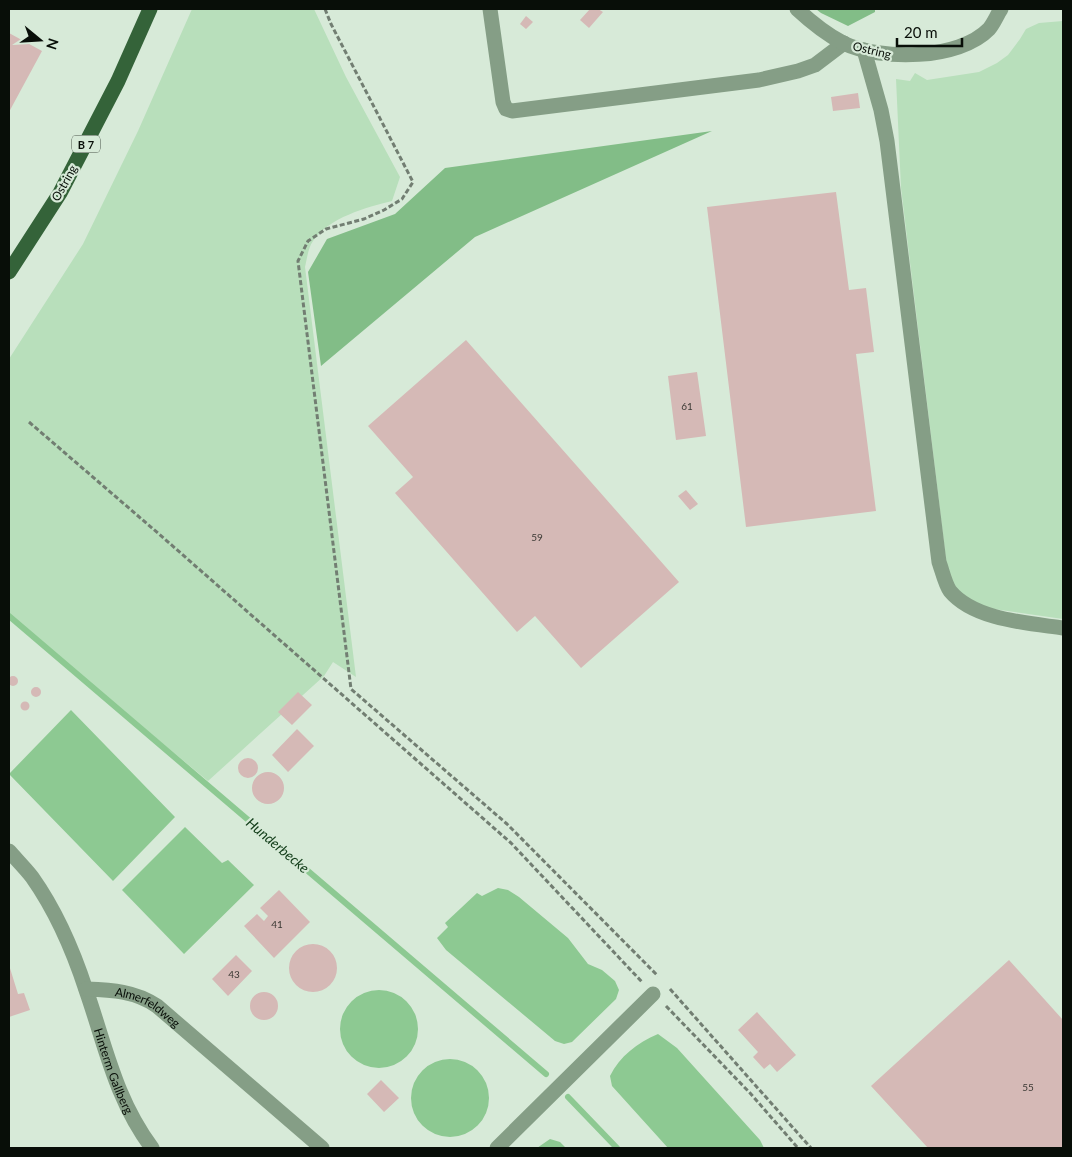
<svg xmlns="http://www.w3.org/2000/svg" width="1072" height="1157" font-family="Lato,sans-serif">
<style>
.green{fill:#b8dfbb}
.forest{fill:#82bd87}
.water{fill:#8dc992}
.lines{fill:none;stroke-linecap:round;stroke-linejoin:round}
.stream{stroke:#8dc992;stroke-width:6}
.building{fill:#d5b9b6}
.path{stroke:#727e72;stroke-width:3;stroke-dasharray:5 2.5;stroke-linecap:butt}
.minor{stroke:#859e86;stroke-width:15}
.major{stroke:#346339;stroke-width:15}
.labels{text-anchor:middle;dominant-baseline:central;stroke-width:4.5;stroke-linejoin:round;paint-order:stroke}
.number-label{font-size:10px;fill:#3b3934}
.shield{fill:#d7ead8;stroke:#465046;stroke-width:1}
.shield-label{font-size:11px;font-weight:bold;fill:#080e08}
.street-label{font-size:12px;fill:#080e08;stroke:#d7ead8}
.water-label{font-size:14px;font-style:italic;fill:#15401c;stroke:#d7ead8}
</style>
<rect width="100%" height="100%" fill="#d7ead8"/>
<path class="green" d="M192 9H314L346 77 400 177 392 201C367 207 328 218 313 241 308 248 307 259 305 267L356 677 333 662 324 676 208 781 9 616V359L83 244 138 131Z
M1063 21V619L966 605 949 584 901 188 896 79 910 81 915 73 927 80 979 72 997 63 1008 55 1020 39 1026 29 1039 23Z"/>
<path class="forest" d="M816 9H875V12L848 26 821 13Z
M712 131 475 237 321 366 308 272 327 239 395 214 445 168Z"/>
<path class="water" d="M71 710 175 817 113 881 9 774Z
M185 827 222 863 228 860 254 885 184 954 122 890Z
M498 888 508 890 519 897 568 938 588 964 602 970 615 981 619 990 616 999 572 1042 564 1044 555 1041 446 950 437 938 448 927 445 923 477 893 482 896Z
M340 1029a39 39 0 1 1 78 0a39 39 0 1 1-78 0Z
M658 1034 677 1048 760 1140 764 1148H668L612 1086 610 1076C620 1056 637 1043 658 1034Z
M411 1098a39 39 0 1 1 78 0a39 39 0 1 1-78 0Z
M550 1139 560 1142 566 1148H537Z"/>
<g class="lines">
<path class="stream" d="M9 616 546 1074
M568 1097 617 1148"/>
</g>
<path class="building" d="M590 9H598L603 12 589 28 580 20Z
M526 16 533 22 526 29 520 24Z
M9 33 42 51 9 112Z
M858 93 860 108 833 111 831 97Z
M836 192 849 290 866 288 874 352 856 354 876 511 746 527 707 207Z
M466 340 679 582 581 668 535 616 517 632 395 493 413 477 368 426Z
M697 372 706 436 676 440 668 376Z
M686 490 698 504 690 510 678 496Z
M8 681a5 5 0 1 1 10 0a5 5 0 1 1-10 0Z
M31 692a5 5 0 1 1 10 0a5 5 0 1 1-10 0Z
M298 692 312 705 292 725 278 712Z
M20.5 706a4.5 4.5 0 1 1 9 0a4.5 4.5 0 1 1-9 0Z
M297 729 314 746 288 772 272 755Z
M238 768a10 10 0 1 1 20 0a10 10 0 1 1-20 0Z
M252 788a16 16 0 1 1 32 0a16 16 0 1 1-32 0Z
M279 890 310 922 274 958 244 926 257 914 264 921 268 916 260 908Z
M289 968a24 24 0 1 1 48 0a24 24 0 1 1-48 0Z
M236 955 252 971 228 996 212 979Z
M1009 960 1063 1020V1148H928L871 1086Z
M9 965 18 994 24 993 30 1010 9 1017Z
M250 1006a14 14 0 1 1 28 0a14 14 0 1 1-28 0Z
M757 1012 796 1055 777 1072 770 1064 764 1069 753 1057 758 1052 738 1030Z
M381 1080 399 1098 384 1112 367 1094Z"/>
<g class="lines">
<path class="path" d="M325 9 331 24 413 182 402 199 384 210 364 219 326 229 308 241 298 261 351 689 507 824 658 976
M29 422 159 534 511 843 642 982
M670 989 811 1148
M666 1006 750 1093 798 1148"/>
<g class="minor">
<path d="M490 9 503 102 506 109 512 111 759 80 798 71 815 65 844 43"/>
<path d="M797 9C811 22 826 34 843 43 881 61 959 60 989 29 994 23 997 15 1001 9"/>
<path d="M864 50 881 110 887 141 939 562C942 570 945 584 950 591 974 620 1028 623 1063 628"/>
<path id="s1" d="M9 851C16 859 25 868 32 877 56 911 73 950 86 990 106 1047 115 1098 152 1148"/>
<path id="s2" d="M86 989C112 990 135 991 157 1006L322 1148"/>
<path d="M497 1148 653 994"/>
</g>
<path class="major" d="M9 272 60 193 118 81 150 9"/>
</g>
<g class="labels">
<g class="number-label">
<text x="687" y="406">61</text>
<text x="537" y="537">59</text>
<text x="277" y="924">41</text>
<text x="234" y="974">43</text>
<text x="1028" y="1087">55</text>
</g>
<rect class="shield" x="72" y="135.5" width="28" height="17" rx="4"/>
<g class="shield-label">
<text x="86" y="144">B 7</text>
</g>
<g class="street-label">
<text transform="translate(872 50) rotate(13)">Ostring</text>
<text transform="translate(64 183) rotate(-61)">Ostring</text>
<text stroke="none"><textPath href="#s2" startOffset="66">Almerfeldweg</textPath></text>
<text stroke="none"><textPath href="#s1" startOffset="246">Hinterm Gallberg</textPath></text>
</g>
<g class="water-label">
<text transform="translate(278 845) rotate(40)">Hunderbecke</text>
</g>
</g>
<rect width="1072" height="1157" fill="none" stroke="#080e08" stroke-width="20"/>
<g transform="translate(40 40) rotate(108)" stroke="#d7ead8" stroke-width="4" paint-order="stroke">
<path d="M0-4L9 19L0 12L-9 19Z" fill="#080e08"/>
<text y="-8" font-size="14" font-weight="bold" text-anchor="middle" fill="#080e08">N</text>
</g>
<path d="M897 38v8h65v-8" fill="none" stroke="#080e08" stroke-width="2.5"/>
<text x="904" y="38" font-size="15" fill="#080e08" stroke="#d7ead8" stroke-width="4" paint-order="stroke">20 m</text>
</svg>
